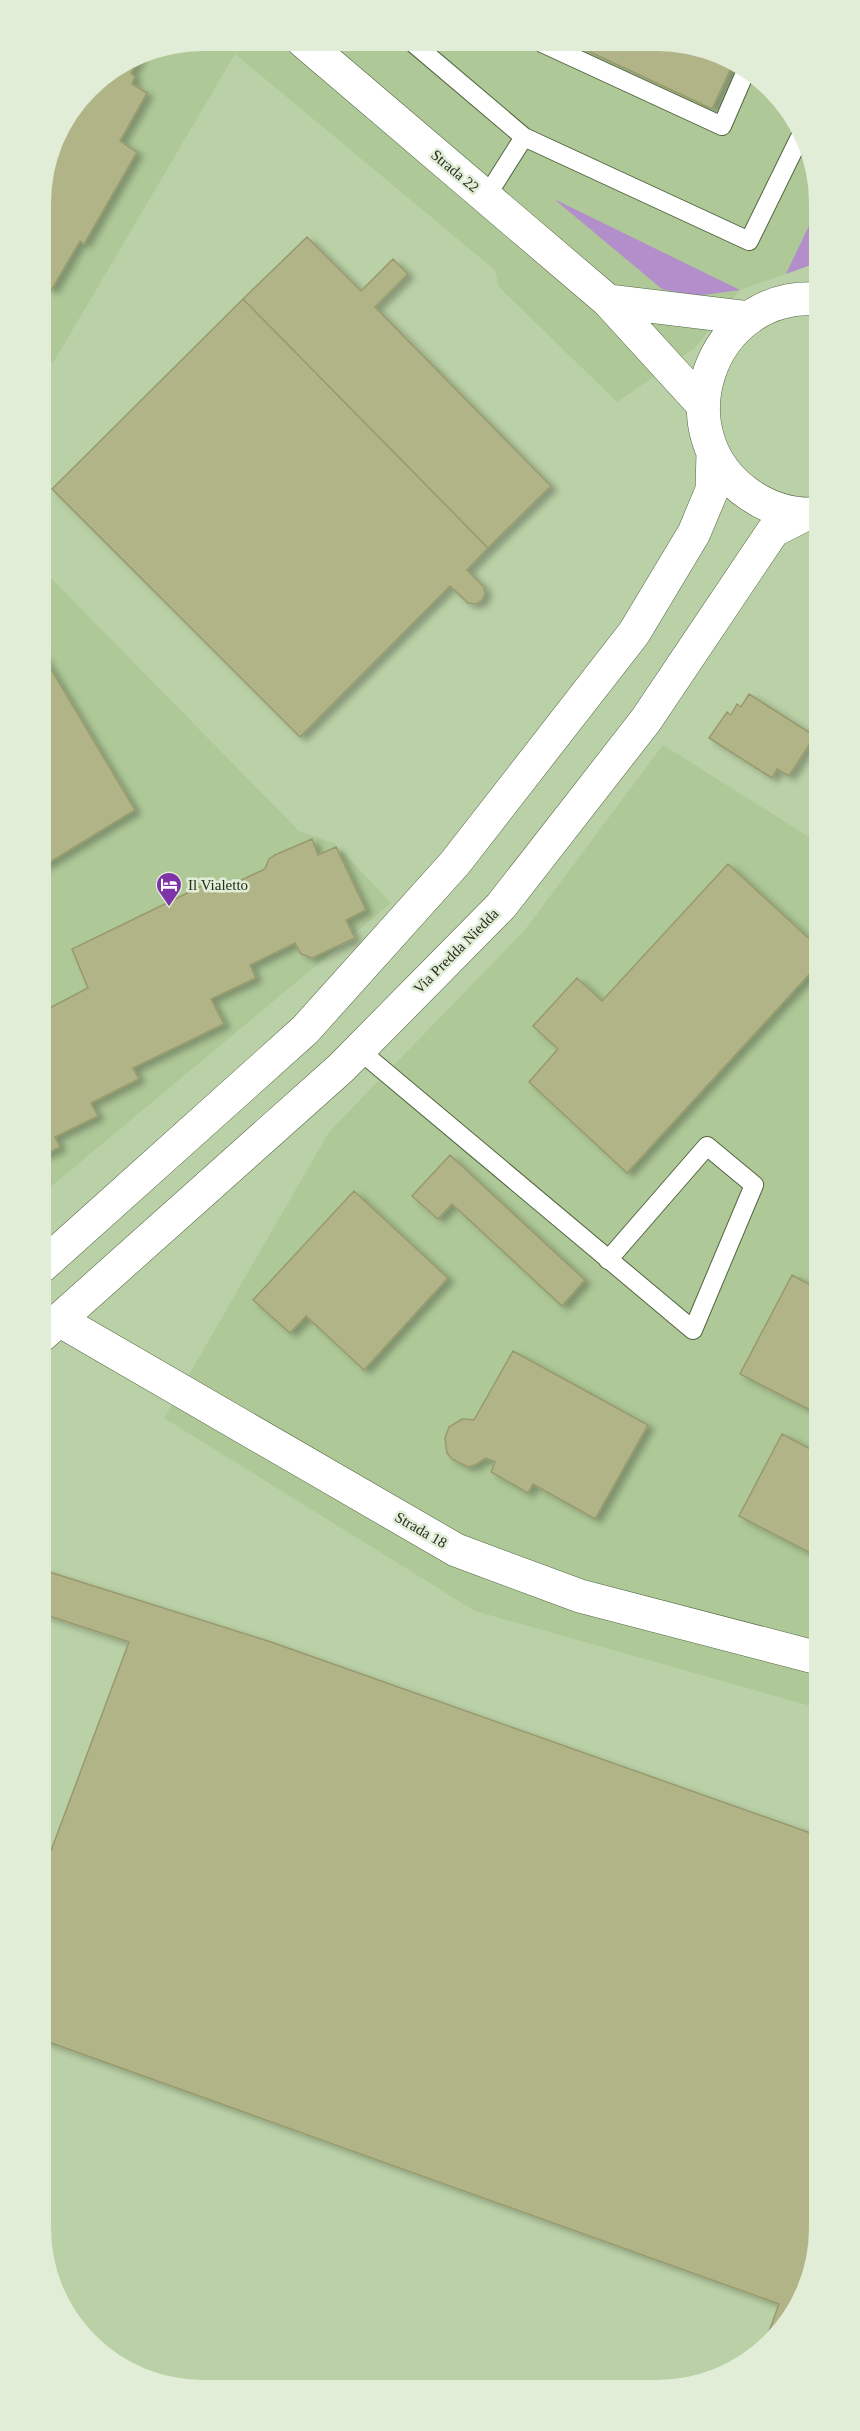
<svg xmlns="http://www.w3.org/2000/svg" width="860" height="2431" font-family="Georgia,serif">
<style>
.built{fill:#aec897}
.green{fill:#b28ecb}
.building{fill:#b1b486;stroke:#979a6d;stroke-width:1.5;filter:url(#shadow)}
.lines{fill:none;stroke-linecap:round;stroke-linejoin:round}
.service-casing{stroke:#526640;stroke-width:20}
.minor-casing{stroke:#526640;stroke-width:34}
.tertiary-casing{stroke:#526640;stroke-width:34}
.secondary-casing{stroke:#526640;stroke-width:34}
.service{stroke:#fff;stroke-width:18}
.minor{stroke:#fff;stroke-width:33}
.tertiary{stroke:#fff;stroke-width:33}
.secondary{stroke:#fff;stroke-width:33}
.labels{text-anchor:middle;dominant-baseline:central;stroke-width:5;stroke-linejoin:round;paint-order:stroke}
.street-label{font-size:15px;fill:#262e1e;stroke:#e1edd7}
.poi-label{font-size:15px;fill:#262e1e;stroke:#e1edd7;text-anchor:start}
</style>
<defs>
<filter id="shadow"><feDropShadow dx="6" dy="4" stdDeviation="3" flood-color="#0004"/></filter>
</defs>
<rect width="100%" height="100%" fill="#bad0a6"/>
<path class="built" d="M203 41 689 44 772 88 816 171V263L740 290 695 348 617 402 499 287 495 270 235 54 53 363 41 358V192L57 131 95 81 141 53Z
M41 568 299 831 335 844 391 903 42 1194Z
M663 745 817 842 818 1708 475 1611 164 1418 329 1132 524 931Z"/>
<path class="green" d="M554 199 740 290 695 296 662 289Z
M816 211V263L786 274Z"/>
<path class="building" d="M571 43 689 44 732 66 712 109Z
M137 55 140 56 131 73 135 77 132 84 147 93 120 141 137 152 84 244 80 241 52 289 46 287 41 270V192L57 131 95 81Z
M307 237 361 291 393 259 408 274 375 307 551 486 488 548 243 299Z
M243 299 488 548 467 570 484 587 485 594 482 600 476 604 468 603 450 586 300 737 52 489Z
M42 654 135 810 42 867Z
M749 694 815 736 789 776 777 769 772 778 709 738 727 712 731 715 737 704 741 707Z
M312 839 318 855 336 847 366 910 346 920 355 938 312 958 301 954 295 943 250 965 256 978 211 999 224 1024 133 1068 139 1079 91 1103 98 1116 55 1137 60 1147 42 1156V1012L88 988 72 949 208 883 214 893 265 869 269 859 275 855Z
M728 864 817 946V966L627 1173 529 1082 558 1049 533 1026 577 978 602 1001Z
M450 1155 585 1280 562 1306 452 1204 438 1219 412 1196Z
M354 1191 448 1278 364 1370 306 1316 290 1333 253 1300Z
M792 1275 818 1289V1414L740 1374Z
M513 1351 648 1425 595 1519 533 1484 528 1493 491 1472 495 1462 486 1458 475 1465 468 1467 452 1459 447 1453 445 1438 449 1427 462 1419 474 1420Z
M782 1434 818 1453V1557L739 1516Z
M43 1570 271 1642 819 1836V2239L807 2290 779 2335 763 2348 779 2304 43 2040V1872L129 1642 43 1614Z"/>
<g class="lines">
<defs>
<path id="service" d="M412 42 524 137 749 241 799 139
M542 43 722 126 745 73
M486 197 524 137
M359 1050 693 1330 754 1185 707 1146 608 1260"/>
<path id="minor" d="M59 1320 456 1550 580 1596 818 1658"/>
<path id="tertiary" d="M303 41 608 301 703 405
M608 301 749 318"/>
<path id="secondary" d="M815 514C792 515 769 508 750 495 661 435 709 293 816 299
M42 1266 305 1030 455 863 634 633 694 533 704 509 712 490 713 452
M42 1335 341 1068 501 906 646 720 773 531 806 514"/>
</defs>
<use href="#service" class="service-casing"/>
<use href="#minor" class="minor-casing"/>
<use href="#tertiary" class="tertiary-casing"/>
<use href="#secondary" class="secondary-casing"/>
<use href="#service" class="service"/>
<use href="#minor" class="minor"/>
<use href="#tertiary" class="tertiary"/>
<use href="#secondary" class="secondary"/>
</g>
<defs>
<symbol id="hotel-pin" viewBox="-11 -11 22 30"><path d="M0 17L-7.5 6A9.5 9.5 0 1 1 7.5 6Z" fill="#7e34a7" stroke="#e1edd7"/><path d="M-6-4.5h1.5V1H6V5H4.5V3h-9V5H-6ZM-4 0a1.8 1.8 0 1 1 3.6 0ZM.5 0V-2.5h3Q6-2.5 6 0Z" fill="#fff"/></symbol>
</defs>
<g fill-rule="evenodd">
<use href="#hotel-pin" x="154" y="870" width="30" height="40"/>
</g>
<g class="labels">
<g class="street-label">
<text transform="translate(455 171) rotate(40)">Strada 22</text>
<text transform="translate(456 951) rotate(-45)">Via Predda Niedda</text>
<text transform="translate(421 1530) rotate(30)">Strada 18</text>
</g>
<g class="poi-label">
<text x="188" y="885">Il Vialetto</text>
</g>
</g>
<path d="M0 0H860V2431H0ZM203 51H657A152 152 0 0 1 809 203V2228A152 152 0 0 1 657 2380H203A152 152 0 0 1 51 2228V203A152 152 0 0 1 203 51Z" fill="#e1edd7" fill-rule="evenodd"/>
</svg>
